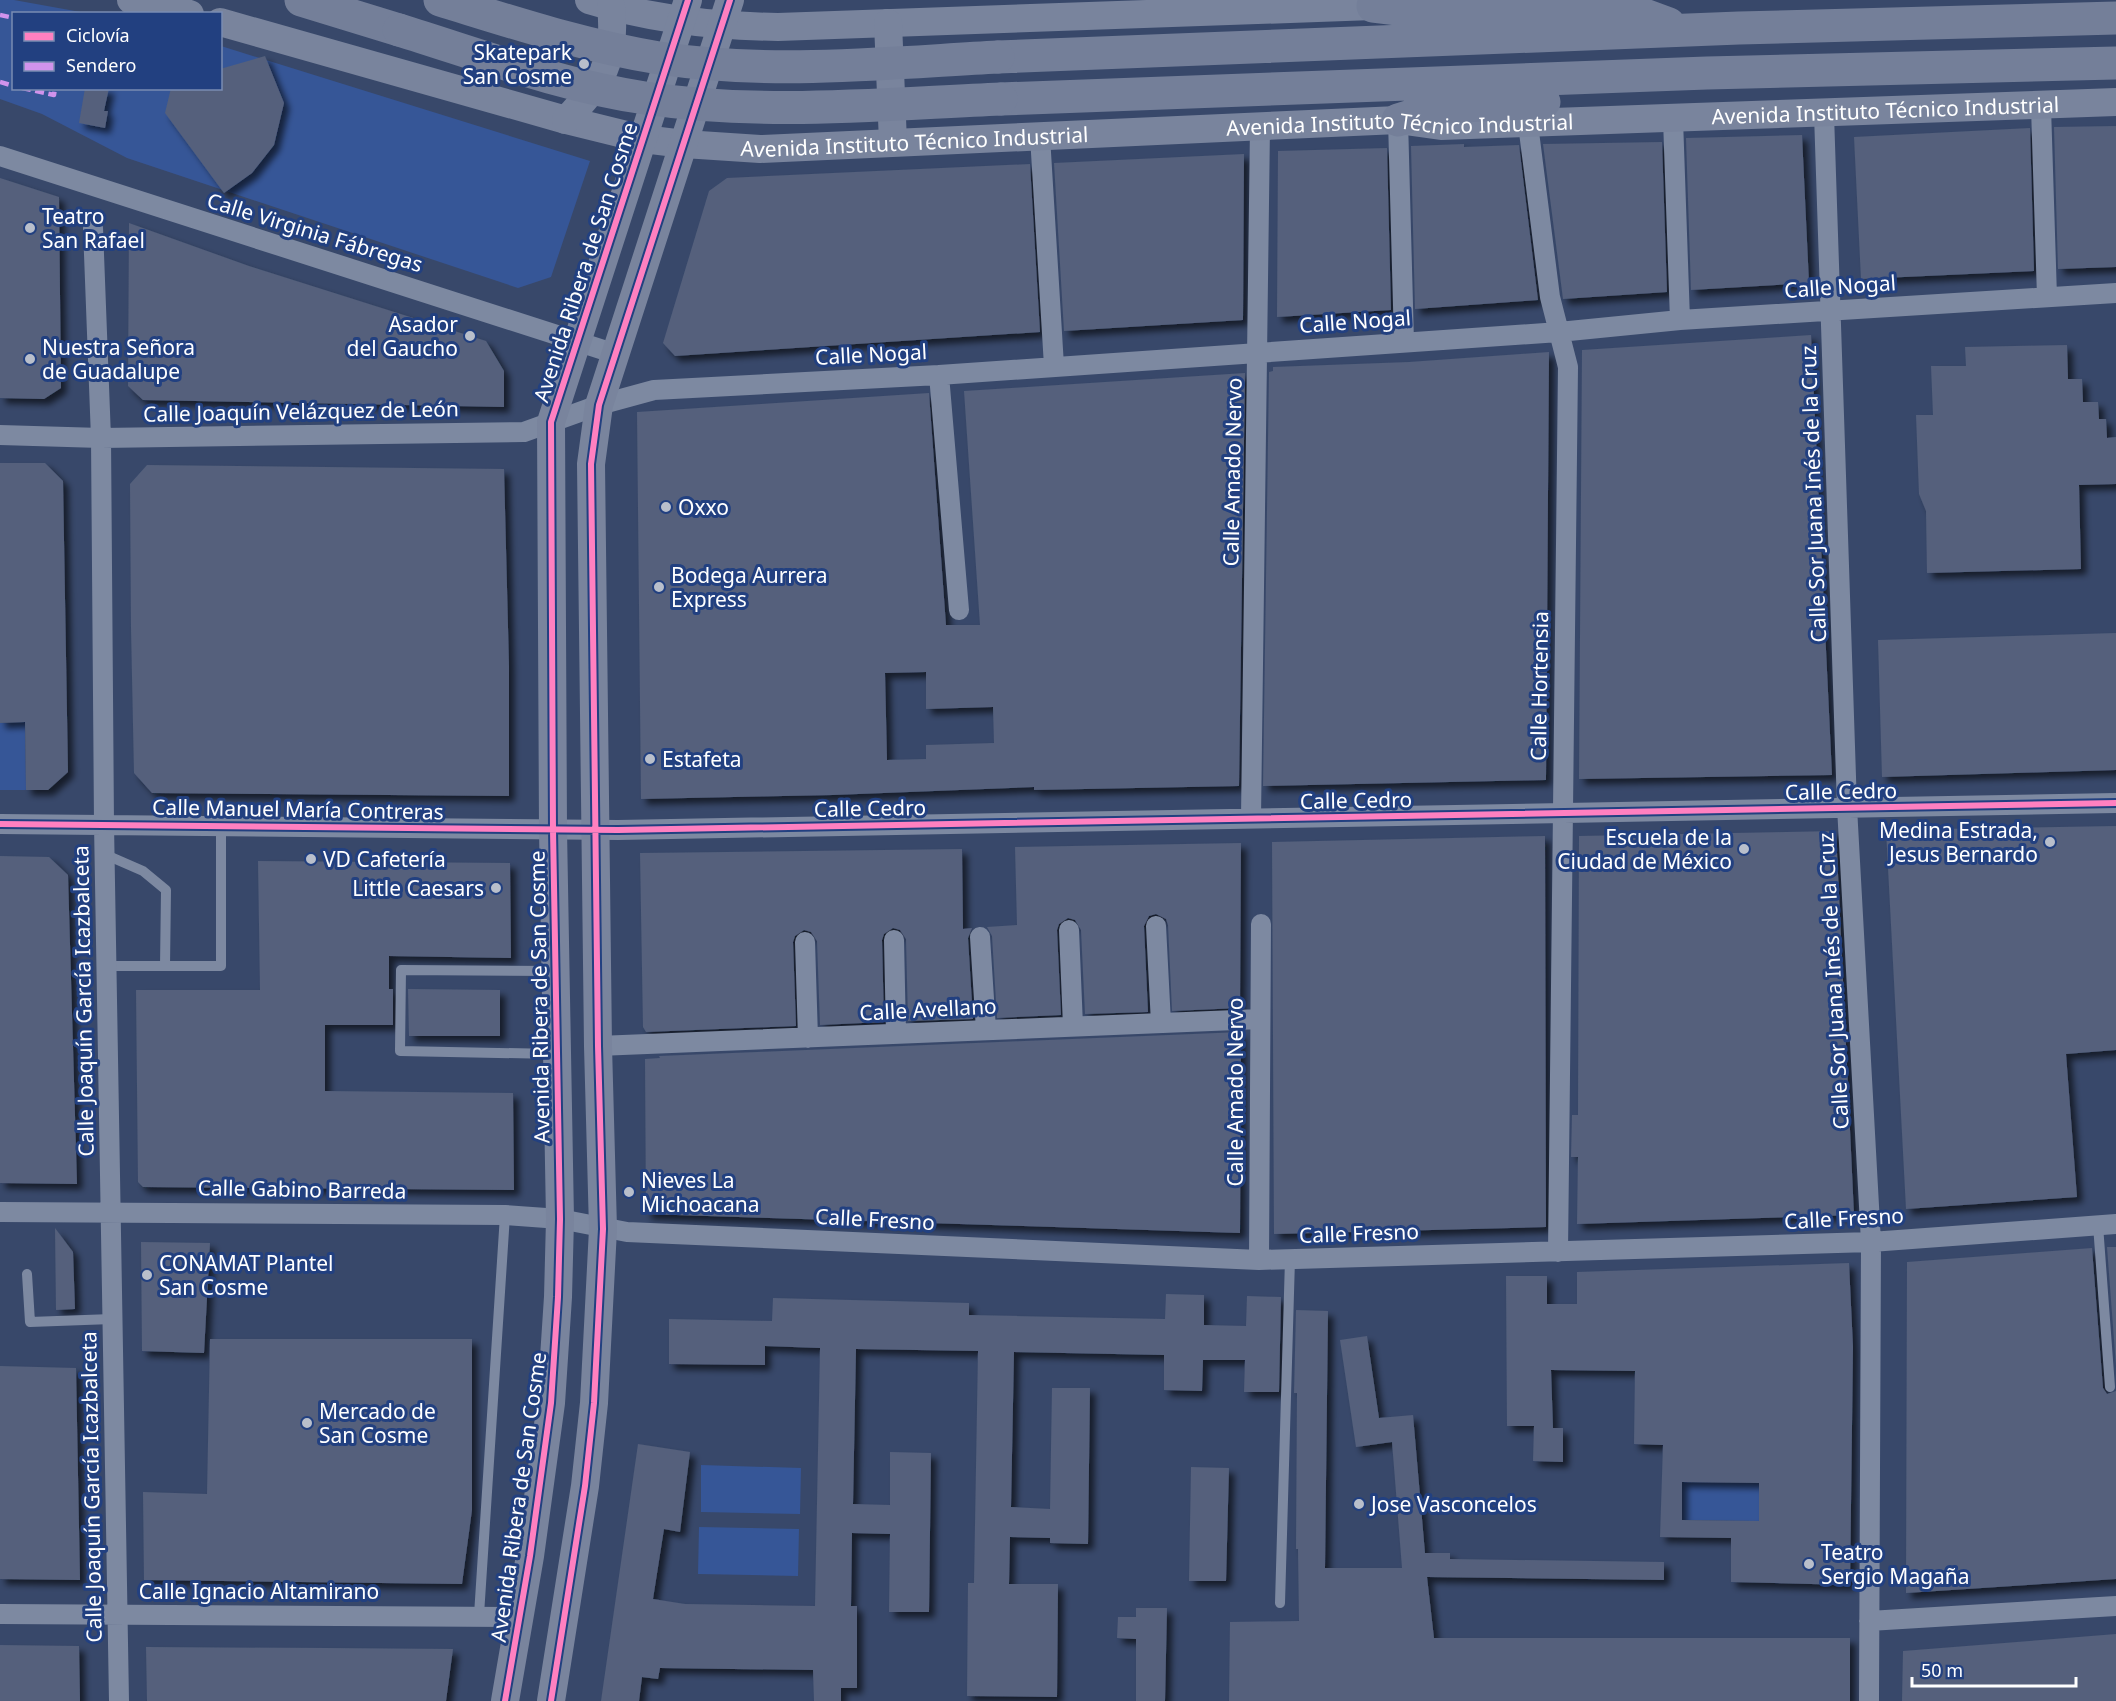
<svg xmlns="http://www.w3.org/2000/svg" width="2116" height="1701" font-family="'Noto Sans',sans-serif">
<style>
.green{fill:#365697}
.building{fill:#54607c;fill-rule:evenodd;filter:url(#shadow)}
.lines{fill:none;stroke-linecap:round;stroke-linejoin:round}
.service{stroke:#7d89a1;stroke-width:10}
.minor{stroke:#7d89a1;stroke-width:20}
.secondary{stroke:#79849d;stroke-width:28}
.motorway{stroke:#747f99;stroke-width:33}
.motorway-bridge{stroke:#747f99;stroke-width:33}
.quiet{stroke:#d193ec;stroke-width:4.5;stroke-dasharray:9 4.5;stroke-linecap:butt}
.cycleway-casing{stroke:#224080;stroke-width:10}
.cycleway{stroke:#ff80c0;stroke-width:6}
.poi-dot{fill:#b9bfcb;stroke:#224080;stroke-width:2}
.labels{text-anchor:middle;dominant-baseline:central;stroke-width:6;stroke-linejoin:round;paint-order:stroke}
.poi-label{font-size:21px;fill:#fff;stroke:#224080;text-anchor:start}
.street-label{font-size:21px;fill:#fff;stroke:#224080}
</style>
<defs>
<filter id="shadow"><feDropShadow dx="5.5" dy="5.5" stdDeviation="3" flood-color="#0009"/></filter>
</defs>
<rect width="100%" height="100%" fill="#38486a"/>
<path class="green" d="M0 0H14L86 13 14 14V88H220L221 46 590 161 551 277 518 288 127 158 42 114 0 99Z
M25 722 26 790H0V723Z
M701 1465 801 1468 800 1514 701 1512Z
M1682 1482 1759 1483V1521L1682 1520Z
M699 1527 799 1529 798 1576 698 1574Z"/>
<path class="building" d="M265 56 284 103 274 145 252 173 224 193 165 113 171 88H220V69Z
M85 88H109L104 111H108L105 128 79 123Z
M2116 126V267L2058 269 2054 127Z
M2030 128 2034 271 1861 279 1854 137Z
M1802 135 1809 283 1691 290 1686 138Z
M1662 142 1667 292 1563 299 1543 144Z
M1464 144V147L1519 145 1538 300 1415 309 1411 146Z
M1387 148 1391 310 1277 317 1278 151Z
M1244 154 1243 320 1064 331 1054 163Z
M1030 164 1040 332 675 356 663 343 709 191 727 178Z
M0 178 59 197 61 388 44 399 0 398Z
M129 223 249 266 486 341 504 371V407L143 400 128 386Z
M1811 335 1832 775 1579 779 1582 350Z
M2067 345 2068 379H2082L2083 402H2098L2099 419H2106L2107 438 2116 437V484L2079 485 2081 569 1927 573 1926 511 1919 494 1916 415H1933L1931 366H1966L1965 347Z
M1549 352 1546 780 1263 786 1269 372 1273 371V367L1409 362Z
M1245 373 1239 786 1034 790V787L833 795 641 799 637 412 929 393 946 625H980L964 391ZM926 672V709L993 707 994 743 926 745V759L887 760 885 673Z
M0 463H45L63 481 68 772 48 790H26L25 722 0 723Z
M147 465 504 469 509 666V796L152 793 134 773 131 628 130 484Z
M2116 633V770L1882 777 1878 640Z
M2116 826V1050L2066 1054 2077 1197 1906 1209 1886 830Z
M1836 831 1854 1215 1577 1224 1578 1157H1571L1572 1115H1578L1579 836Z
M1545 836 1546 1227 1274 1234 1272 842Z
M1241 843 1240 1008 1172 1011 1168 925 1166 919 1156 914 1149 916 1144 926 1148 1012 1085 1014 1081 930 1075 920 1068 918 1059 924 1057 930 1061 1015 997 1018 992 936 987 927 1017 925 1015 847Z
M962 849 963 929 972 928 968 938 973 1019 908 1021 906 939 900 930 893 928 884 934 882 940 884 1022 820 1025 817 941 811 932 804 930 795 936 793 942 796 1026 646 1032 643 1027 640 853Z
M0 856 49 857 68 875 77 1184 0 1183Z
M258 861 510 863 511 958 389 956V989H393V1025H325V1091L513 1093 514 1190 143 1187 138 1182 136 990H260Z
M408 989 500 990V1036H409Z
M1241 1032 1240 1233 646 1214 645 1059 660 1058 659 1056Z
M55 1228 73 1252 75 1309 56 1310Z
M141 1242 210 1243 204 1353 142 1351Z
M2107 1247H2116V1366Z
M2092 1248 2103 1388 2107 1394 2116 1391V1579L1906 1593 1907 1262Z
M1849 1263 1853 1347 1850 1585 1731 1582V1538L1660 1537 1663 1445 1634 1444 1635 1371 1551 1370 1553 1428H1563V1462L1533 1461 1534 1426H1507L1506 1276H1547V1304H1577V1272ZM1682 1482 1759 1483V1521L1682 1520Z
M1166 1294 1204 1295V1325L1246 1326 1247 1296 1281 1297 1279 1392H1244L1245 1360H1203L1202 1391 1164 1390V1355L1014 1352 1011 1507 1050 1509 1052 1388H1090L1088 1544 1050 1543V1538L1010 1537 1009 1584H1058L1057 1697 967 1696 968 1583H974L978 1351 856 1349 853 1504 890 1505V1452L931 1453 929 1612H889L890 1534 852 1533 851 1606H857V1688H841V1701H814L813 1670 660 1668 658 1679 642 1677 639 1701H601L638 1444 690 1452 680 1532 664 1529 653 1599 685 1604 815 1606 820 1348 765 1346V1365L669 1364V1319L772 1321 773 1298 969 1303V1315L1165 1319Z
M1296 1310 1328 1311 1325 1568H1402L1392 1442 1356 1447 1340 1340 1367 1336 1379 1418 1413 1415 1425 1553H1450V1559L1664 1562V1580L1427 1577 1434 1638H1850V1701H1229L1230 1622 1299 1621 1298 1549H1296L1297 1393H1294Z
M210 1339H472V1510L462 1584 144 1580 143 1492 207 1494Z
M0 1366 76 1368 80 1580 0 1579Z
M1191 1467 1229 1468 1226 1581H1189Z
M1136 1608H1167L1165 1701H1136V1639L1117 1638 1118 1617H1136Z
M2116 1634V1701H1902L1903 1651Z
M0 1645 79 1646 80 1701H0Z
M146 1647 328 1648 453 1649 446 1701H147Z"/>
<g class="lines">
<path class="service" d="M104 854 143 871 166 890 165 966
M106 966H221V825
M554 971 401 970 400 1051 555 1054
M2098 1225 2110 1387
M27 1274 30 1322 112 1319
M1280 1603 1290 1259
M479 1615 505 1215"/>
<path class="minor" d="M2041 107 2047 297
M1824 114 1847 807 1871 1242 1869 1701
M1673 119 1680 320
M1398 120 1404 342
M1528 124 1550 297 1568 367 1558 1252
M1040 136 1054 366
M0 156 616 354
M93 228 101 438 104 824 119 1701
M939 375 959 610
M0 435 101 438 524 432 599 405 654 390 939 375 1559 332 1680 320 2116 293
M1251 818 1260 126
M0 824 618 830 2116 803
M1156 926 1161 1023
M1069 930 1073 1026
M980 937 986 1030
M894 940 896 1034
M805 942 808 1038
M598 1046 1260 1019
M0 1212 505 1215 560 1219 627 1232 1259 1260 1871 1242 2116 1224
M1259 1260 1261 924
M0 1614 519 1617
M1869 1621 2116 1606"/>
<g class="secondary">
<path d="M131 0 190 14"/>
<path d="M589 0C651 19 713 26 778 27L1373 6 1395 2"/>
<path id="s1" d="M220 22 566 120 643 139 684 144 760 149 1398 120 1441 126 2116 102"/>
<path d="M888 23 893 142"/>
<path d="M566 120C602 82 617 60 611 7"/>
<path d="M505 1701 530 1556 551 1403 558 1297 560 1219 553 830 551 422 688 0"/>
<path d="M551 1701 585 1486 594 1403 603 1229 598 1046 591 464 599 405 730 0"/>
</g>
<path class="motorway" d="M301 0 399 30
M1373 6 1423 12 1623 7 1669 24
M998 57 1739 28 2116 18
M1001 99 1707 73 2116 63
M1398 120 1440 107 1544 102"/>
<path class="motorway-bridge" d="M440 0C512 22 584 46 659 58 771 75 886 63 998 57
M399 30C480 55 562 86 645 98 763 116 883 104 1001 99"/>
<path class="quiet" d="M0 15 14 18
M0 82 14 86
M22 88 54 95 55 88"/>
<defs>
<path id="cycleway" d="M0 824 618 830 2116 803
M505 1701 530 1556 551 1403 558 1297 560 1219 553 830 551 422 688 0
M551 1701 585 1486 594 1403 603 1229 598 1046 591 464 599 405 730 0"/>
</defs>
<use href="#cycleway" class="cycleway-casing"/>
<use href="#cycleway" class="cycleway"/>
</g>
<g class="poi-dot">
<circle cx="584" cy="64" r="6"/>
<circle cx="30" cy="228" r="6"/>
<circle cx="470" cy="336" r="6"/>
<circle cx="30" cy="359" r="6"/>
<circle cx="666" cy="507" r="6"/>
<circle cx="659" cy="587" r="6"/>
<circle cx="650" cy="759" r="6"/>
<circle cx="2050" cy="842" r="6"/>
<circle cx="1744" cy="849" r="6"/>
<circle cx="311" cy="859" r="6"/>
<circle cx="496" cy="888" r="6"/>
<circle cx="629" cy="1192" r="6"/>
<circle cx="147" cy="1275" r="6"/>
<circle cx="307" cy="1423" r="6"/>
<circle cx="1359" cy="1504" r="6"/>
<circle cx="1809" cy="1564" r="6"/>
</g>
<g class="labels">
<g class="poi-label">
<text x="572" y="52" text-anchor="end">Skatepark<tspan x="572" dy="24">San Cosme</tspan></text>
<text x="42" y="216">Teatro<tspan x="42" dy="24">San Rafael</tspan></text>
<text x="458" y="324" text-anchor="end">Asador<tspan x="458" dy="24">del Gaucho</tspan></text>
<text x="42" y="347">Nuestra Señora<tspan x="42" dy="24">de Guadalupe</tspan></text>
<text x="678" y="507">Oxxo</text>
<text x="671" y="575">Bodega Aurrera<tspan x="671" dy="24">Express</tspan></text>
<text x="662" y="759">Estafeta</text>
<text x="2038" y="830" text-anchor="end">Medina Estrada,<tspan x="2038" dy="24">Jesus Bernardo</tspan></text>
<text x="1732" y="837" text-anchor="end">Escuela de la<tspan x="1732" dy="24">Ciudad de México</tspan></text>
<text x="323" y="859">VD Cafetería</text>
<text x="484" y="888" text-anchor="end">Little Caesars</text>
<text x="641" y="1180">Nieves La<tspan x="641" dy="24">Michoacana</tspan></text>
<text x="159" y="1263">CONAMAT Plantel<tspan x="159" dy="24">San Cosme</tspan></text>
<text x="319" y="1411">Mercado de<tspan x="319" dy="24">San Cosme</tspan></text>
<text x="1371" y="1504">Jose Vasconcelos</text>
<text x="1821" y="1552">Teatro<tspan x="1821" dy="24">Sergio Magaña</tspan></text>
</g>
<g class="street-label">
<text stroke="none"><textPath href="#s1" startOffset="1683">Avenida Instituto Técnico Industrial</textPath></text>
<text stroke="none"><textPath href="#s1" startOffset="1197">Avenida Instituto Técnico Industrial</textPath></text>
<text stroke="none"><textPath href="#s1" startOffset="711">Avenida Instituto Técnico Industrial</textPath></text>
<text transform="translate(315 232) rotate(17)">Calle Virginia Fábregas</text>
<text transform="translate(585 262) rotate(-72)">Avenida Ribera de San Cosme</text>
<text transform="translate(1840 286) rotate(-4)">Calle Nogal</text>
<text transform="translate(1355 321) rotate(-4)">Calle Nogal</text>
<text transform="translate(871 354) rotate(-3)">Calle Nogal</text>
<text transform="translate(301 411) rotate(-1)">Calle Joaquín Velázquez de León</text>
<text transform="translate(1232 472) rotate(-89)">Calle Amado Nervo</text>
<text transform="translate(1813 494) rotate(-92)">Calle Sor Juana Inés de la Cruz</text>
<text transform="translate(1539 686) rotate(-89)">Calle Hortensia</text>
<text transform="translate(1841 791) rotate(-1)">Calle Cedro</text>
<text transform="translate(1356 800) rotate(-1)">Calle Cedro</text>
<text transform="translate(870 808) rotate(-1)">Calle Cedro</text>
<text transform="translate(298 809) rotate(1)">Calle Manuel María Contreras</text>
<text transform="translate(1833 981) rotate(-93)">Calle Sor Juana Inés de la Cruz</text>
<text transform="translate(539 997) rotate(-91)">Avenida Ribera de San Cosme</text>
<text transform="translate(83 1001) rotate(-91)">Calle Joaquín García Icazbalceta</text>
<text transform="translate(928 1009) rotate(-3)">Calle Avellano</text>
<text transform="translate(1235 1092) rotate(-90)">Calle Amado Nervo</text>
<text transform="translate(302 1189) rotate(1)">Calle Gabino Barreda</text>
<text transform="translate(1844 1218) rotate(-3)">Calle Fresno</text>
<text transform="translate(875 1219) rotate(3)">Calle Fresno</text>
<text transform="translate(1359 1233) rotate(-2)">Calle Fresno</text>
<text transform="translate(91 1487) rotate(-91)">Calle Joaquín García Icazbalceta</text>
<text transform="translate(518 1497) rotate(-82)">Avenida Ribera de San Cosme</text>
<text x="259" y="1591">Calle Ignacio Altamirano</text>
</g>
</g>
<rect x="12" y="12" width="210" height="78" fill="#224080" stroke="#7a8cb3" stroke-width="1.5"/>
<rect x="24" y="32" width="30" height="9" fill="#ff80c0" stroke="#7a8cb3" stroke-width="1.5"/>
<text x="66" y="42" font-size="18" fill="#ffffff">Ciclovía</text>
<rect x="24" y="62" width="30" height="9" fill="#d193ec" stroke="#7a8cb3" stroke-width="1.5"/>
<text x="66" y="72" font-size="18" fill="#ffffff">Sendero</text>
<path d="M1912 1677v9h164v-9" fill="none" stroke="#ffffff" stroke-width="3"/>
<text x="1921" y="1677" font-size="18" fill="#ffffff" stroke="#224080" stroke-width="4.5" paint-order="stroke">50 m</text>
</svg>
